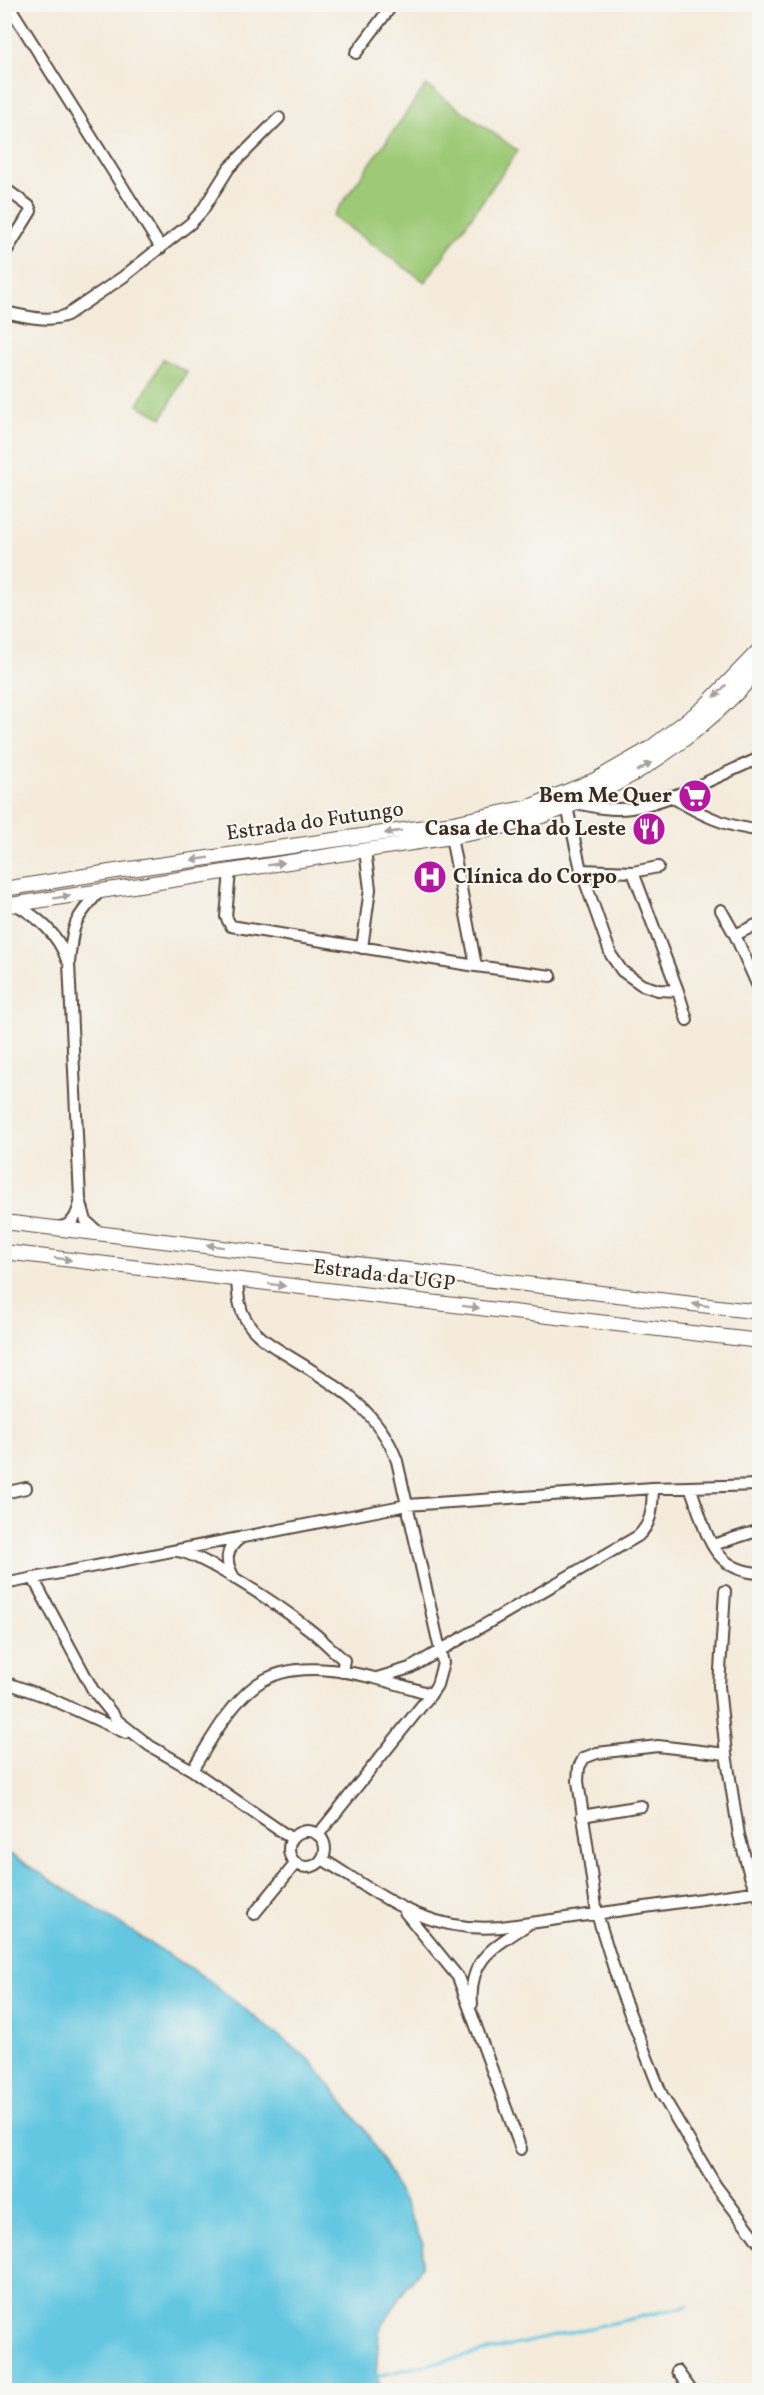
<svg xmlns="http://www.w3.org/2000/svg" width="764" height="2395" font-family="Vollkorn,serif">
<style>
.green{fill:#9eca77;stroke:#6c7a4a;stroke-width:1.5}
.water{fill:#63c7e1;stroke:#4f7880;stroke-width:1.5}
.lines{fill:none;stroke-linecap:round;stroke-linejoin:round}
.stream{stroke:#63c7e1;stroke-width:3}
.minor-casing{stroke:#57473a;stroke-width:14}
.major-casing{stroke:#57473a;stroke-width:16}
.minor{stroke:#fff;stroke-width:10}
.major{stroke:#fff;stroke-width:14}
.oneway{fill:#a79f9a}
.labels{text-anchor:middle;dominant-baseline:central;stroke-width:4.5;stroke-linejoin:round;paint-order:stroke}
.poi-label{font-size:21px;font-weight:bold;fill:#3b2a1e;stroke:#f6f6f2;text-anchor:end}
.street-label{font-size:21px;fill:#3b2a1e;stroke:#f6f6f2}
</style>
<rect width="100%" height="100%" fill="#f6f6f2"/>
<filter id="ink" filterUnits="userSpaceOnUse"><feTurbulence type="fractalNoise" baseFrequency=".0167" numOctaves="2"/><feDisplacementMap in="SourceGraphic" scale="12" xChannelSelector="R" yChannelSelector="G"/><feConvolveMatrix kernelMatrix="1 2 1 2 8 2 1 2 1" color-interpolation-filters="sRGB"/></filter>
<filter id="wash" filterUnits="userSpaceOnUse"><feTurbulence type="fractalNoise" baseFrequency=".008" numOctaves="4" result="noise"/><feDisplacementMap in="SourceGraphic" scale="24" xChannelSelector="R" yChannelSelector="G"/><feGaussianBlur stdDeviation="1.35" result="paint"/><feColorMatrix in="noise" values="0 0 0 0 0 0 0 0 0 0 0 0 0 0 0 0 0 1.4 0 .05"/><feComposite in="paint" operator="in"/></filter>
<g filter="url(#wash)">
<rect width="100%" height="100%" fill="#f4ebdb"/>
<path class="green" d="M426 85 518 151 425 282 333 216Z
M163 359 187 372 162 418 138 405Z"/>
<path class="water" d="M5 1851 201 1975 311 2061 364 2129 391 2175 423 2244 422 2267 399 2298 379 2332 376 2376 383 2390H5Z"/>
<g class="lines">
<path class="stream" d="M376 2376 688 2306"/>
</g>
</g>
<g filter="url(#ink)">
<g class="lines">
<defs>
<path id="minor" d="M8 4 161 248
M356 53 393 4
M4 188 29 206 31 211 4 255
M4 312C26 316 47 323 67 315L123 277 191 223 202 211 229 168 279 118
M670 796C698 813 727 828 760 830
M576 803C594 807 612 811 631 808 673 801 719 775 760 758
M567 807 581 870 611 955 622 971 642 985 658 990 678 991 633 872
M451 837 476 966
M581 870 633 872 658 867
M230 871 226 917 231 926 476 966 551 976
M99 892C73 921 73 924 69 963L80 1199 86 1221 99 1233
M15 904C39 918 58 934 67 960
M721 910 735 935
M760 923 735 935 760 991
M362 948 370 889 365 850
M678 991 687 1020
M59 1227C73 1226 77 1215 80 1203
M237 1280C238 1292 238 1305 244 1316 254 1337 276 1348 295 1360 338 1386 380 1412 397 1461L443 1663 437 1685 431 1694 318 1835
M690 1487C706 1527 709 1571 760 1573
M4 1493 26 1488
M713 1545 760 1530
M177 1551C201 1553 284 1609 305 1626 319 1636 331 1649 344 1660L342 1672
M33 1578 93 1690 118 1721 150 1746 192 1770 292 1839
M235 1579C224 1562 225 1548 242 1537
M4 1584 407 1505 653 1488 760 1485
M725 1591 719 1686 726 1754 739 1835 750 1876 759 1897
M377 1678 410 1668 638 1536C653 1522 652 1507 653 1488
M4 1682 47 1697 126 1733
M726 1754 658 1746 597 1753 584 1758 579 1767 578 1781 597 1914 621 1991 661 2093 716 2186 760 2244
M192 1770C211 1741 228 1706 256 1685 302 1651 382 1680 431 1694
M582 1816 641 1806
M289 1849a18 18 0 1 1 36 0a18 18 0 1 1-36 0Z
M322 1859C381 1895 427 1934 501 1927L760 1891
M405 1912 458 1977 521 2149
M254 1914 296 1863
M472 2004C468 1959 494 1947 527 1925
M677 2371 691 2390"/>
<path id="major" d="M4 889 116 871 453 823 529 807 595 780 649 749 703 708 760 649
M4 906 451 837C490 830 530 822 567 807 641 777 708 728 760 668
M4 1222 760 1312
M4 1252 760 1341"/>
</defs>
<use href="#minor" class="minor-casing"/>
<use href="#major" class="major-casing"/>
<use href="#minor" class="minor"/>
<use href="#major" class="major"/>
</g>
<defs><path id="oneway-solid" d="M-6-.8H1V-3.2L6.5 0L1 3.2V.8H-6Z" transform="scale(1.5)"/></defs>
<g class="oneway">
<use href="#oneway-solid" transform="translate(720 691) rotate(135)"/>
<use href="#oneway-solid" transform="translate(644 767) rotate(-31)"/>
<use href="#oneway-solid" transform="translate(393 832) rotate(171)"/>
<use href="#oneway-solid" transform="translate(200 859) rotate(172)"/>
<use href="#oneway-solid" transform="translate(276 864) rotate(-9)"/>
<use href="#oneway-solid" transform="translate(62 897) rotate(-9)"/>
<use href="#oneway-solid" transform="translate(215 1246) rotate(-173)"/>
<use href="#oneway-solid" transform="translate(63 1259) rotate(7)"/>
<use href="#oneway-solid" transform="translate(277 1285) rotate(7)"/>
<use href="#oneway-solid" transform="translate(701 1305) rotate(-173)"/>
<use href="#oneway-solid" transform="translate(471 1307) rotate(7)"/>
</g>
</g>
<defs>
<symbol id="supermarket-disc" viewBox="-11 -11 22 22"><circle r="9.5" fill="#b5179e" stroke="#f6f6f2"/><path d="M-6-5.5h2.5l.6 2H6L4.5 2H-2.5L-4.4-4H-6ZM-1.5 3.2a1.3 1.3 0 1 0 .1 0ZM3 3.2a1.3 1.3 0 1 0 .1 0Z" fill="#fff"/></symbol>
<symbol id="restaurant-disc" viewBox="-11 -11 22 22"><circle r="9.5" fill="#b5179e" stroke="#f6f6f2"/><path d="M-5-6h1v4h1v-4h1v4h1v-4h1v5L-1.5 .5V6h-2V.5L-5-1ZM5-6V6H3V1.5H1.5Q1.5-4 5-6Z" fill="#fff"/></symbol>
<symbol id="hospital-disc" viewBox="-11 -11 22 22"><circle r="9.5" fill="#b5179e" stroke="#f6f6f2"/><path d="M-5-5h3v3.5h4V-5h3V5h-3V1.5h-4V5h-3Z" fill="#fff"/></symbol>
</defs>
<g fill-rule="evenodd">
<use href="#supermarket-disc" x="676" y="777" width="38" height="38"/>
<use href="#restaurant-disc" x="630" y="810" width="38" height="38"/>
<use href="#hospital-disc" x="411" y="858" width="38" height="38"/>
</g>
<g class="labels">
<g class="poi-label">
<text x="672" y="796">Bem Me Quer</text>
<text x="626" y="829">Casa de Cha do Leste</text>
<text x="453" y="877" text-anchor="start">Clínica do Corpo</text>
</g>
<g class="street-label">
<text transform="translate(315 822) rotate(-8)">Estrada do Futungo</text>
<text transform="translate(384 1276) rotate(7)">Estrada da UGP</text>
</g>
</g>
<rect width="764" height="2395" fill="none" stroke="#f6f6f2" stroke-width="24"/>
</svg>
